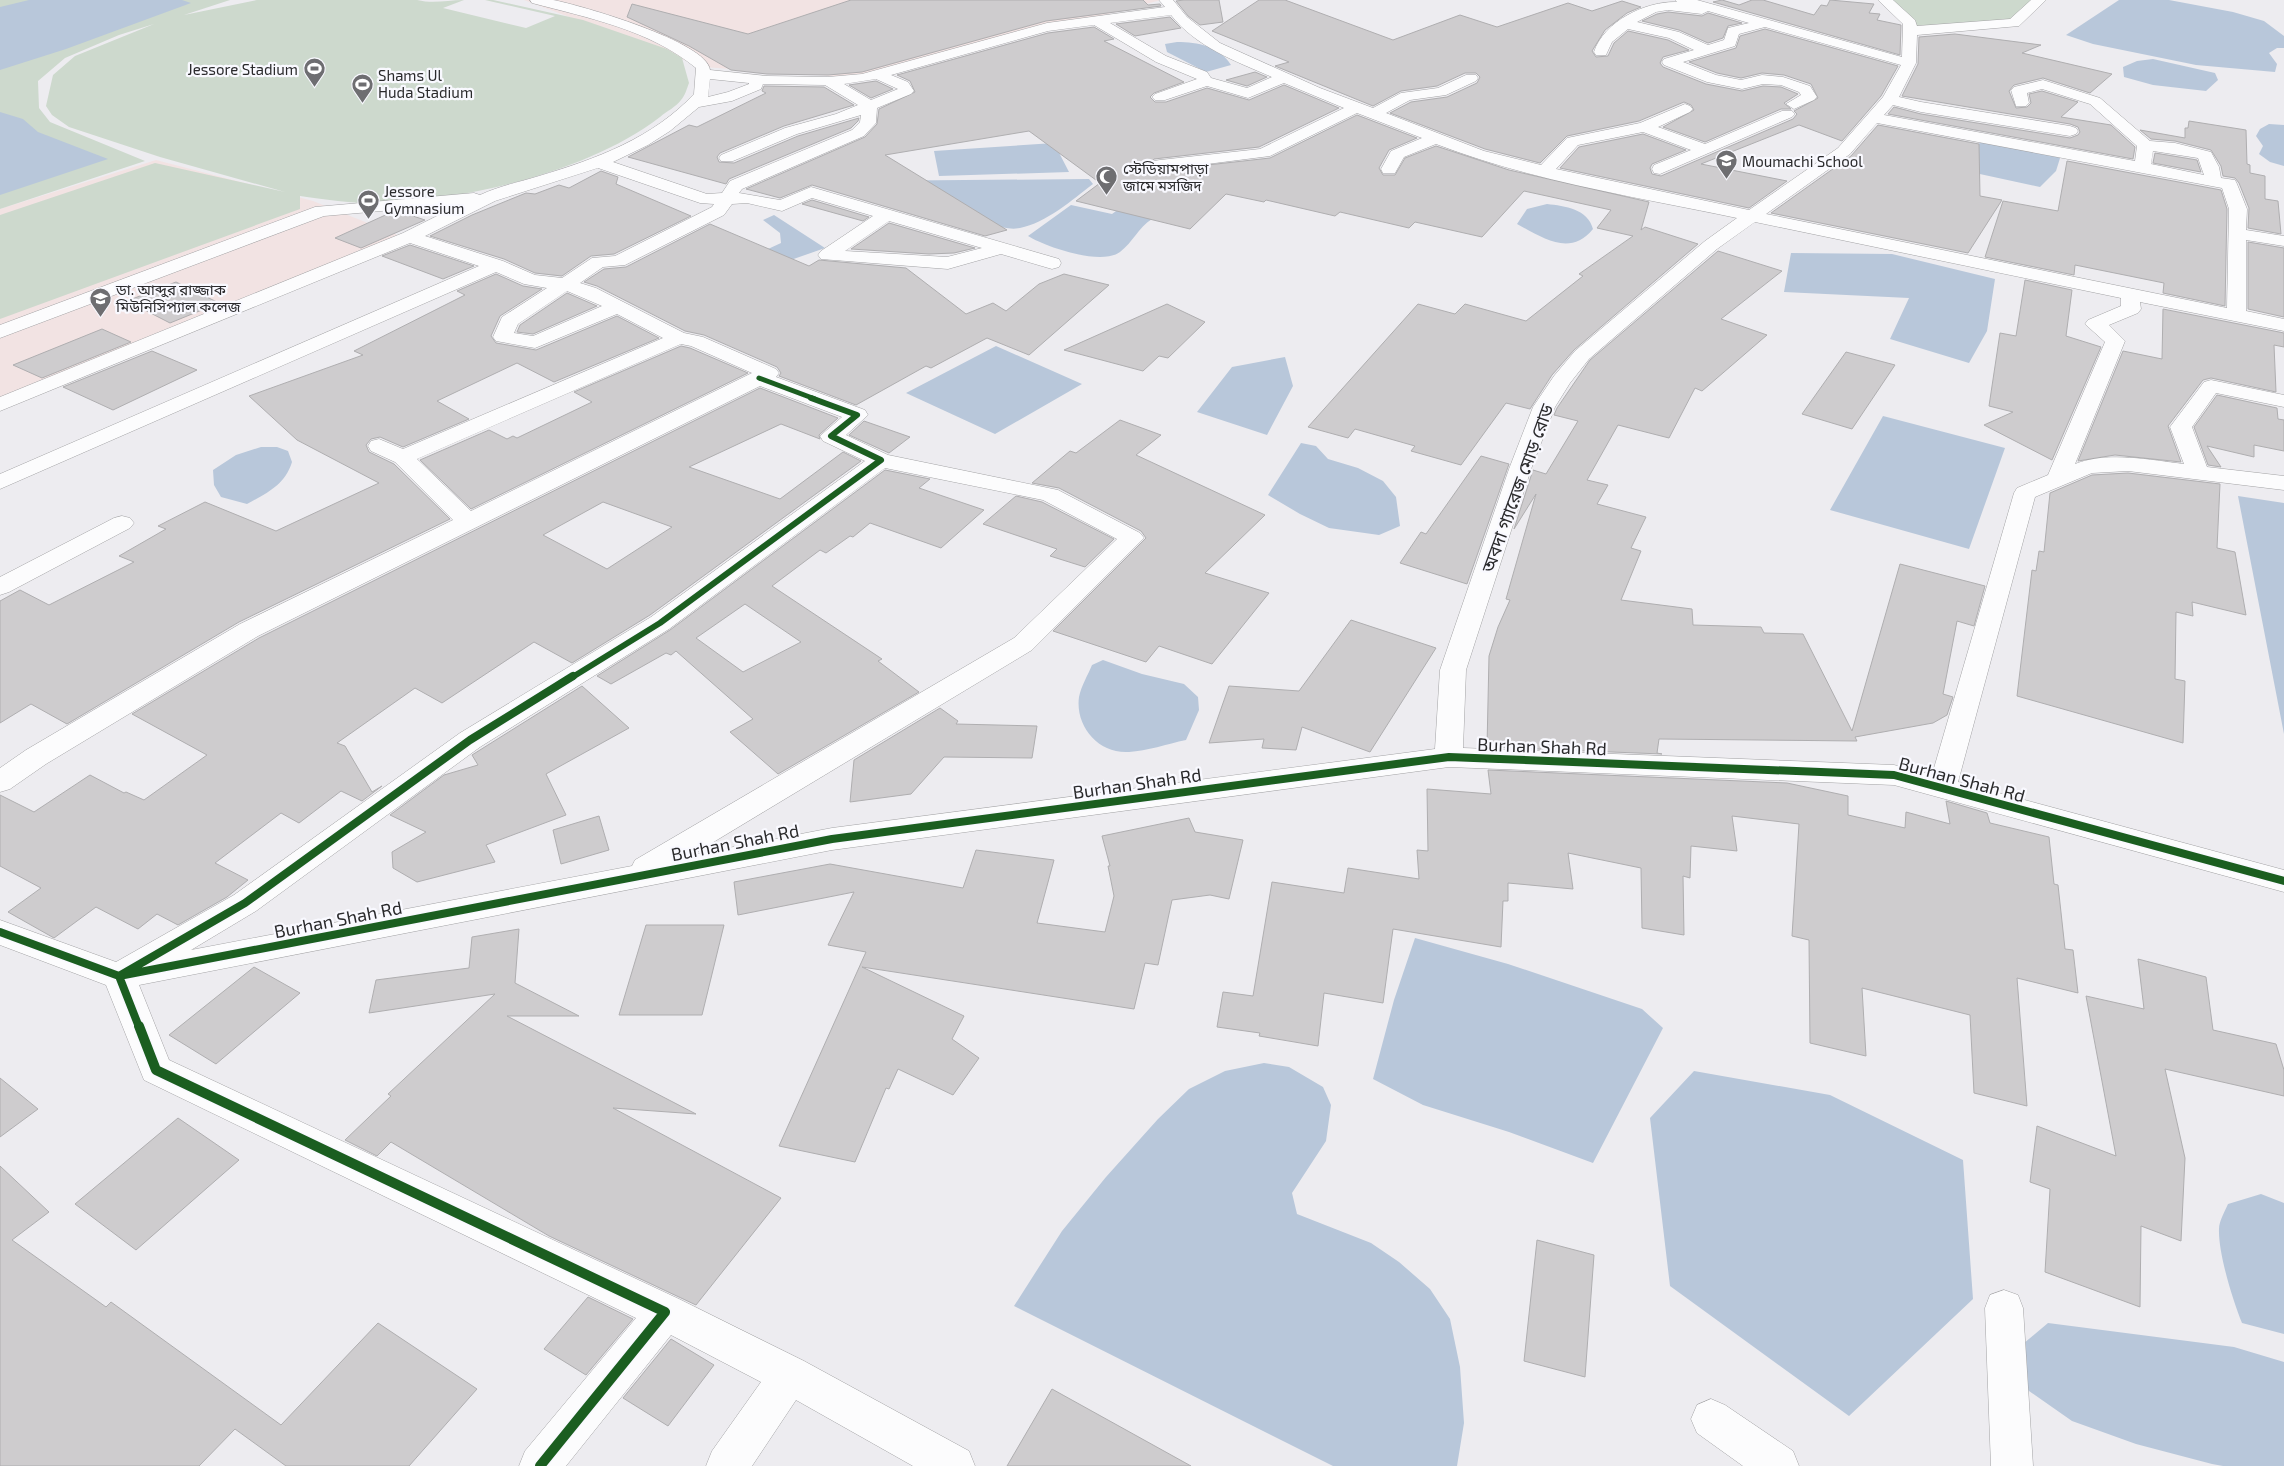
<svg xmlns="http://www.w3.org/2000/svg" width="2284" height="1466" font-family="'Exo 2','Noto Sans Bengali',sans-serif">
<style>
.education{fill:#f2e3e3}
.green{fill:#cdd9cd}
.water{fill:#b8c7da}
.building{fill:#ceccce;stroke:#afaeb0;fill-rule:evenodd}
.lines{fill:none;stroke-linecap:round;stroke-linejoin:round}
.minor-casing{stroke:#a3a3a5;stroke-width:1}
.minor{fill:#fcfcfd;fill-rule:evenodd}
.cycleway-far3-casing{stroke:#f9f9ff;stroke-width:7}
.cycleway-far2-casing{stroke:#f9f9ff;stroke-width:9}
.cycleway-far1-casing{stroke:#f9f9ff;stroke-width:11}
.cycleway-casing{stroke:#f9f9ff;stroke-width:13}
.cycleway-far3{stroke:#1b5e20;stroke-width:5}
.cycleway-far2{stroke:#1b5e20;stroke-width:6}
.cycleway-far1{stroke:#1b5e20;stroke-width:8}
.cycleway{stroke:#1b5e20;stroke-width:10}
.labels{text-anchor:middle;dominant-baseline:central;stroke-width:4.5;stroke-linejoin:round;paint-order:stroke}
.far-poi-label{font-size:15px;fill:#2a2a2c;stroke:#f9f9ff;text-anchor:start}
.street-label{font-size:18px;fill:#2a2a2c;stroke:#f9f9ff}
</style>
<rect width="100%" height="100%" fill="#edecf0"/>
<path class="education" d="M524 0H1161L863 78 703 67Z
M156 160 313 201 400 236 0 399V209Z"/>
<path class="green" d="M0 0H230L184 15 257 0H417C434 4 447 0 464 0L443 8 526 28 555 16 485 0H493L583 20 667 49 682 58 689 83C687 88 685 96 681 100 676 107 667 111 660 117 591 170 477 197 391 203 365 205 326 200 300 196V209L0 319V215L155 163 285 192 160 157 69 127 52 115 46 106 53 75 75 56 154 24 119 35 65 58 38 81 39 108 50 122 145 161 0 209Z
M1886 0H2035L2010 22 1912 30Z"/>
<path class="water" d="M29 0H182L191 3 66 49 0 70V7Z
M2119 0H2169L2233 12 2264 21 2284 36V48H2277L2269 53 2277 64 2275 72 2196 65 2093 44 2066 35Z
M1177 42C1198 42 1219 46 1231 65L1206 72 1167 52 1165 44Z
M2153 59 2215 73 2218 80 2206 91 2153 85 2124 77 2123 67 2137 61Z
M0 112 23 119 38 132 108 159 0 195Z
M2269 124 2284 125V166L2270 162 2259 154 2263 146 2256 136 2260 129Z
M1983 140 2061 155 2056 171 2040 187 1966 171 1971 151Z
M1054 143 1069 172 939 176 934 151Z
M1089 179 1093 184C1072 200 1046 223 1020 228 1011 230 1002 227 993 226L857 181Z
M1141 193 1152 219C1138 228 1133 242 1120 252 1101 266 1046 247 1028 236L1071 205 1112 214Z
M1547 204C1565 206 1588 209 1593 229 1570 257 1543 238 1517 224L1527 209Z
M774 215 825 248 694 294 725 269 781 243 780 233 763 220Z
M1791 253 1892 254 1995 279 1987 331 1969 363 1890 339 1909 298 1784 292Z
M996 346 1082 384 995 434 906 393Z
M1285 357 1293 386 1267 435 1197 412 1232 367Z
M1883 416 2005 448 1969 549 1830 510Z
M1301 443 1316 446 1328 459 1358 468 1383 481 1396 497 1400 526 1379 535 1329 528 1300 514 1268 495Z
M261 447H277L288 451 292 462C285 485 267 493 247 504L221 497 214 485 213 470 236 455Z
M2238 496 2284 503V734Z
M1103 660 1142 674 1184 684 1198 697 1199 710 1186 740C1167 744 1147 751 1129 752 1098 754 1075 726 1079 697 1081 686 1088 675 1092 665Z
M1415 938 1508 964 1642 1009 1663 1028 1593 1163 1509 1132 1423 1105 1373 1079 1394 1000Z
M1264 1063 1289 1067 1323 1087 1331 1105 1326 1141 1292 1193 1297 1214 1371 1243 1399 1262 1430 1289 1450 1319 1460 1367 1464 1423 1457 1466H1333L1014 1306 1062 1231 1106 1177 1158 1119 1189 1089 1225 1071Z
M1694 1071 1830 1095 1963 1160 1973 1299 1849 1416 1670 1286 1650 1118Z
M2261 1194 2284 1203V1334L2242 1323C2233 1301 2218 1253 2219 1229 2219 1221 2225 1211 2228 1204Z
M2048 1323 2234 1347 2284 1362V1466H2223L2212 1464 2136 1444 2072 1421 2022 1386 2017 1349Z"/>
<path class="building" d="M851 0H1143L1148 5 1160 4 1161 6 1046 21 862 72 828 75 767 74 731 70 689 46 627 17 632 4 748 34Z
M1184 0H1219L1223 22 1200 25 1188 16 1176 1Z
M1259 0H1285L1393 40 1460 15 1497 27 1568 3 1592 11 1622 1 1641 7 1627 13 1605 30 1592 51 1596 57 1608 56 1614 43 1628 31 1668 40 1689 50 1663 57 1660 63 1663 67 1706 84 1742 91 1763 86 1781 87 1798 94 1784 103 1791 109H1781L1705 142 1663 127 1694 110 1691 105 1684 102 1639 121 1567 136 1540 163 1485 149 1390 113 1411 102 1447 97 1477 83 1480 77 1476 73H1465L1437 86 1401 91 1373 106 1275 66 1289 62 1212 31Z
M1722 0 1739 5 1752 0H1763L1814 15 1821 5 1827 6 1830 0 1874 4 1869 13 1880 14 1877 20 1901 25 1900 55 1713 2Z
M1668 12 1702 16 1708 13 1742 23 1728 26 1723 38 1708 43 1679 30 1642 21 1657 14Z
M1170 17 1181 28 1135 36 1116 24Z
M1094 27 1114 39 1104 41 1184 82 1154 93 1150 97 1155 102H1166L1207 88 1249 100 1284 85 1339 108 1259 147 1154 159 1150 164 1154 171 1270 158 1357 115 1417 138 1389 150 1379 168 1383 175H1395L1405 158 1436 146 1509 170 1649 202 1641 230 1645 227 1698 244 1574 350 1552 375 1530 409 1506 403 1461 465 1411 451 1415 446 1355 429 1348 438 1308 427 1418 304 1455 314 1465 304 1526 321 1583 276 1579 274 1633 236 1597 228 1611 210 1524 191 1482 237 1415 222 1409 228 1340 212 1335 216 1266 200 1264 202 1226 194 1190 229 1076 201 1100 183 1029 131 885 155 1007 230 985 236 812 185 780 198 746 189 865 137 877 124 879 109 915 92 910 81 897 75 1048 33Z
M1765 29 1898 66 1881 96 1842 141 1799 125 1701 164 1787 181 1749 208 1560 168 1579 147 1643 134 1686 150 1652 164 1650 168 1652 174 1661 176 1793 119 1797 114 1794 111 1818 98 1811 84 1784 75 1762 73 1741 78 1717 73 1689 62 1736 48 1740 36Z
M1955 34 2041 45 2022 53 2112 74 2090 93 2043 78 2014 85 2009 91 2016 108 2027 107 2031 103 2029 94 2042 91 2078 102 2061 117 2111 125 2135 147 2133 159 1888 114 1894 107 1921 114 2070 138 2078 135 2080 132 2078 127 2070 124 1902 96 1918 64 1919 37Z
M1255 72 1267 77 1247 86 1226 80Z
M876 81 893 89 871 98 849 85Z
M764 86 824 87 854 105 784 126 720 153 717 157 719 162 734 163 798 136 859 118 858 121 851 128 729 179 726 184 628 157 689 125 697 127 766 93 762 91Z
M2189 121 2246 130 2247 164 2250 165V173L2265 176V199L2278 201 2281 234 2248 228 2249 208 2239 183 2235 178 2223 176 2221 166 2211 150 2175 141 2151 139 2140 130 2185 138V128H2188Z
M1878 125 1979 144 1980 196 2002 200 1968 253 1771 213 1851 156Z
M2155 153 2197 160 2201 172 2153 163Z
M2067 161 2221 190 2227 209 2225 306 2163 293 2164 283 2075 265 2074 275 1985 257 2003 201 2058 211Z
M601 171 618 177 616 184 691 216 614 254 591 256 562 276 535 273 504 259 430 236 472 215 526 193 535 194 559 185 569 188Z
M812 200 869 217 863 221 802 204Z
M398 211 425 220 361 248 335 238 392 212Z
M889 223 975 248 954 253 929 254 851 249Z
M710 224 809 266 819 260 906 268 966 314 993 303 1006 311 1039 284 1064 274 1109 285 1029 355 987 338 931 368 926 366 856 405 779 376 781 373 777 367 704 335 685 331 597 286 584 282 604 269 626 267Z
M2248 242 2284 248V317L2248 309Z
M410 245 474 266 443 279 382 256Z
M1718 251 1782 271 1721 319 1767 335 1702 391 1695 388 1669 438 1618 425 1587 480 1608 485 1597 504 1646 517 1631 548 1641 551 1621 600 1692 609 1693 625 1761 627 1764 633 1803 634 1852 731 1900 564 1985 586 1974 626 1957 621 1943 694 1953 697 1947 715 1933 723 1855 737 1857 741 1659 739 1657 753 1662 754 1487 747 1489 656 1498 627 1510 600 1506 599 1536 494 1514 529 1533 470 1546 474 1578 421 1554 415 1557 408 1590 360Z
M496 274 523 286 542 289 500 316 491 336 496 343 536 350 617 316 659 338 554 382 517 363 437 401 469 419 403 447 380 437 371 439 366 445 369 452 394 464 450 519 239 622 67 724 31 704 0 723V601L20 590 49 605 134 562 119 556 166 529 158 526 205 502 276 531 379 483 297 440 249 396 363 355 354 351 465 295 457 291Z
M2025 280 2072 290 2066 336 2101 347 2052 460 1984 425 2013 412 1989 406 2000 333 2016 336Z
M176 282 219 303 170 323 127 301Z
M567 293 597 306 533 334 517 332 520 325Z
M1167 304 1205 322 1168 358 1159 356 1143 371 1064 350Z
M2163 309 2284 333V347L2274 345 2276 392 2211 378 2203 380 2168 426 2181 462 2115 455 2078 461 2123 351 2162 359Z
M102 329 131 342 42 378 13 365Z
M681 346 690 348 748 373 471 509 420 460 489 430 507 439 513 436 517 438 592 402 574 392Z
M152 351 197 370 113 410 63 387Z
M1846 352 1895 365 1852 429 1802 414Z
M760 388 838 418 819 435 820 439 781 424 689 467 780 499 843 452 861 461 650 615 572 663 534 642 442 703 415 688 337 743 345 746 372 792 382 786 362 801 341 791 299 823 281 813 215 863 248 880 227 897 178 925 157 914 138 929 96 907 54 938 8 912 41 888 0 866V795L34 812 90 775 124 793 126 792 144 800 207 755 132 714 259 638ZM603 502 672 527 607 569 543 535Z
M2217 395 2277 408 2278 419 2284 420V451L2254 445V457L2207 446 2221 467 2208 465 2194 427Z
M1120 420 1161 435 1136 455 1265 515 1205 573 1269 593 1212 664 1159 646 1146 662 1053 631 1146 538 1141 531 1059 488 1032 483 1070 451 1076 453Z
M864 421 910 437 889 453 849 435Z
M1481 456 1509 464 1467 584 1400 563 1421 532 1426 534Z
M885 470 930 479 919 488 984 510 941 548 870 523 853 537 850 536 826 553 820 550 772 586 882 659 878 661 919 692 778 774 730 732 753 719 676 651 671 655 666 653 611 684 597 676 670 630ZM745 604 801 642 743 672 696 638Z
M2128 473 2220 484 2217 548 2235 552 2246 615 2192 602 2193 616 2176 612 2175 679 2185 681 2183 743 2017 696 2032 570 2036 571 2039 551 2044 552 2050 493 2092 475Z
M1016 496 1042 502 1114 539 1085 567 1050 556 1057 549 983 524Z
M1351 620 1436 648 1370 752 1302 727 1296 750 1262 748 1264 739 1209 743 1229 686 1299 691Z
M582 686 629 728 546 774 566 815 486 845 495 862 417 882 393 868 392 852 426 832 390 815 444 775 478 765 472 755Z
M940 708 958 721 956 724 1037 726 1032 758 944 757 911 794 850 802 854 760Z
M1488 770 1787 783 1848 796V815L1905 828 1906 812 1950 824 1946 801 1987 813 1990 823 2049 837 2054 884 2058 885 2065 949 2073 950 2078 993 2017 978 2027 1106 1974 1093 1970 1015 1862 988 1866 1056 1810 1043 1809 940 1792 936 1799 824 1732 816 1737 851 1691 846 1690 878 1683 876 1684 935 1642 928 1641 868 1568 853 1573 889 1508 883V901H1503L1501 947 1393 929 1383 1003 1324 993 1318 1046 1259 1036 1260 1033 1217 1027 1223 992 1253 996 1272 882 1344 893 1348 868 1419 879 1417 850 1428 851 1427 789 1491 794Z
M599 816 609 850 561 864 553 830Z
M1189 818 1195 832 1243 840 1229 899 1210 895 1172 900 1158 965 1145 963 1134 1009 862 967 964 1016 952 1039 979 1058 953 1095 898 1069 889 1089 886 1088 855 1162 779 1146 866 952 828 945 854 892 738 915 734 882 830 864 963 888 976 850 1054 860 1037 923 1105 932 1114 896 1108 866H1110L1102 836Z
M646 925H724L702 1015H619Z
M519 929 515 983 579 1016H507L696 1114 613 1108 781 1198 696 1305 549 1236 391 1142 377 1156 345 1140 391 1096 388 1094 495 994 369 1013 376 980 469 968 472 937Z
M2138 959 2206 977 2213 1030 2276 1044 2284 1070V1096L2165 1069 2185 1158 2181 1241 2141 1226 2140 1307 2045 1272 2050 1189 2030 1182 2037 1126 2116 1156 2086 996 2144 1009Z
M254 967 300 993 216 1064 169 1035Z
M0 1078 38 1109 0 1137Z
M178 1118 239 1160 136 1250 75 1204Z
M0 1166 49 1212 12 1240 106 1307 111 1302 281 1425 378 1323 477 1389 409 1466H286L235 1429 199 1466H0Z
M1537 1240 1594 1255 1585 1377 1524 1361Z
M588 1297 633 1319 586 1375 544 1349Z
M671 1339 714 1365 668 1426 623 1398Z
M1052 1389 1191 1466H1007Z"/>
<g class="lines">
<defs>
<path id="minor" d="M530 0C538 0 546 0 553 0 580 5 708 42 710 70L767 76 828 77 862 74 1047 23 1165 7 1159 0H1173L1187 17 1220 43 1320 88 1373 108 1401 93 1438 88 1466 75H1476L1478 78 1476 81 1446 95 1410 100 1386 113 1484 151 1541 165 1567 138 1640 123 1685 104 1690 106 1693 109 1690 112 1658 127 1705 144 1782 111H1792L1795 114 1792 117 1660 174 1654 173 1652 169 1654 165 1691 150 1643 132 1578 145 1556 169 1749 210 1838 148 1883 97 1901 65 1765 27 1739 34 1735 46 1683 62 1716 75 1741 80 1762 75 1783 77 1810 86 1817 97 1814 100 1794 109 1786 104 1801 95 1799 92 1781 85 1763 84 1742 89 1707 82 1664 65 1662 62 1664 59 1694 50 1669 38 1628 29 1612 42 1606 55H1596L1594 52C1604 21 1646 1 1677 2L1675 0H1697L1902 57 1903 24 1878 0H1893L1915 20 1917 26 2010 19 2031 0H2046L2019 26 1917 35 1916 63 1899 97 1921 102 2070 126 2076 128 2078 131 2076 134 2070 136 1921 112 1893 105 1884 115 2135 161 2137 146 2090 104 2042 89 2027 93 2029 103 2026 106H2016L2011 90 2014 87 2043 80 2100 98 2150 141 2175 143 2211 152 2219 167 2221 178 2235 180 2237 184 2247 209 2246 230 2284 236V246L2246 240V311L2284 319V331L2140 302 2141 309 2138 313 2109 325 2125 341 2075 464C2108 451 2150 460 2184 464L2170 427 2204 382 2211 380 2284 395V407L2216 393 2192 427 2207 467 2284 476V490L2128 471 2092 473 2035 497 1958 782 2284 870V892L1894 785 1449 767 832 850 139 985 169 1060 679 1299 804 1361 969 1451 975 1466H913L796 1400 752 1466H706L712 1451 761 1382 671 1335 566 1466H519L525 1451 636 1318 144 1080 106 985 0 945V920L116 962 234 895 460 733 651 617 865 461 823 441 820 436 842 417 760 386 258 636 46 764 10 789 0 792V768L26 750 240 624 453 520 395 462 371 451 368 446 371 441 379 439 403 449 663 338 617 314 535 348 496 341 493 337 502 317 547 288 524 284 496 272 0 489V474L479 266 410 243 0 411V397L403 233 461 204 324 216 0 338V325L315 207 474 193 480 195C499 186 520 182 539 176 596 159 653 138 694 94L696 68C650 30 589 18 532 3ZM1668 10 1702 14 1708 11 1749 23 1728 28 1724 40 1708 45 1679 32 1637 22 1656 12ZM1171 15C1196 47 1235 61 1272 77L1247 88 1211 78 1207 72 1166 56 1110 23ZM1094 25 1156 62 1197 79 1155 94 1152 97 1155 100H1165L1207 86 1248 98 1284 83 1344 108 1260 149 1160 160 1154 161 1152 165 1154 169 1160 170 1270 156 1357 113 1422 138 1391 151 1381 169 1383 173H1395L1404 157 1436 144C1532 181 1637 197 1737 218L1705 241 1575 351 1554 376 1533 407 1509 469 1440 670 1435 749 832 828 692 855 1032 650 1144 538 1140 533 1058 490 888 455 846 435 868 415 865 410 776 377 779 373 776 369 703 337 684 333 596 288 580 283 603 267 625 265 724 215 732 204 747 203 782 211 812 198 873 216 821 251 818 255 821 259 948 269 1001 254 1052 269 1059 267 1061 263 1059 259 811 187 780 200 739 193 742 189 864 136 876 123 877 108 911 94 914 91 908 82 891 75 1048 31ZM710 79 749 83V84L728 92 708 97ZM876 79 898 89 871 100 844 84ZM763 84 825 85 858 105 836 114 785 128 721 155 719 158 721 161H733L797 134 861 115 860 122 852 130 730 181 722 193 707 194 613 162 648 145 670 131 699 107 732 101 761 89ZM1877 123 2222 188 2229 209 2227 308 1766 214 1850 154ZM2153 151 2198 158 2204 175 2151 164ZM598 168 700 203 714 204 712 207 615 256 592 258 562 278 535 275 503 261 425 236 495 201ZM889 221 982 248 947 257 845 251ZM1755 222 2121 298V306L2088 320 2085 324 2105 342 2048 475 2017 488 2014 493 1932 775 1894 765 1463 748 1466 670 1531 469 1555 407 1570 383 1589 359 1717 249ZM567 291 602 306 533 336 514 333 518 324ZM681 344 691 346 752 373 471 511 417 459ZM885 468 1043 500 1117 539 1014 638 635 860 632 866 191 950 256 911 480 747 669 629Z
M122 516 130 518 134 523 130 528 9 592 0 595V577L114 518Z
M2004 1290 2018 1295 2023 1308 2033 1466H1991L1985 1308 1990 1295Z
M1711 1399 1725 1405 1793 1451 1799 1466H1743L1697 1433 1691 1419 1697 1405Z"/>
</defs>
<use href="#minor" class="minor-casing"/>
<use href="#minor" class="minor"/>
<defs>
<path id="cycleway-far3" d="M759 378 815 399"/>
<path id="cycleway-far2" d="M571 678 660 623 881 460 831 436 857 415 811 398"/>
<path id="cycleway-far1" d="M0 932 119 976 832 839 1449 757 1894 775 2284 881
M139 1027 119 976 245 903 470 740 573 676"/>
<path id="cycleway" d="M139 1026 156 1070 665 1312 540 1466"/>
</defs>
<use href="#cycleway-far3" class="cycleway-far3-casing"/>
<use href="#cycleway-far2" class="cycleway-far2-casing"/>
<use href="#cycleway-far1" class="cycleway-far1-casing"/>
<use href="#cycleway" class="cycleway-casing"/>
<use href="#cycleway-far3" class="cycleway-far3"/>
<use href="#cycleway-far2" class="cycleway-far2"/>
<use href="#cycleway-far1" class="cycleway-far1"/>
<use href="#cycleway" class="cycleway"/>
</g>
<defs>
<symbol id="stadium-pin" viewBox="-11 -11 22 30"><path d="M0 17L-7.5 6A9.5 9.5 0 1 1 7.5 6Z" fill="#6e6e71" stroke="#f9f9ff"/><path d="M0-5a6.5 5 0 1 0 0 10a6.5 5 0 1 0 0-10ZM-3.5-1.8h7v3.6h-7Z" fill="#fff"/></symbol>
<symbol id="school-pin" viewBox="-11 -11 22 30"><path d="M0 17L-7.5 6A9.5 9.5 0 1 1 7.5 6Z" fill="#6e6e71" stroke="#f9f9ff"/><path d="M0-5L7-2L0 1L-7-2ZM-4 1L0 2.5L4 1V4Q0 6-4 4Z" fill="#fff"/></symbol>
<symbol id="mosque-pin" viewBox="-11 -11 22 30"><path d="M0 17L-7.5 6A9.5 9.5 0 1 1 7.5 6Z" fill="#6e6e71" stroke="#f9f9ff"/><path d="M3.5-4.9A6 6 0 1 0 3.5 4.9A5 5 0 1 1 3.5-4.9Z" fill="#fff"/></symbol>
<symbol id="university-pin" viewBox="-11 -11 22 30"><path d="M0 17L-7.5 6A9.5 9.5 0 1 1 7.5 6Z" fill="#6e6e71" stroke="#f9f9ff"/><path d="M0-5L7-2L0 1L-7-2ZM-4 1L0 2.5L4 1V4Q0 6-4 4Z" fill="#fff"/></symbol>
</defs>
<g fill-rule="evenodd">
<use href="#stadium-pin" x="302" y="56" width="25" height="34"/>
<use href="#stadium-pin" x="350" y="72" width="25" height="34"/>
<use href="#school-pin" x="1714" y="148" width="25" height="34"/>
<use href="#mosque-pin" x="1094" y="164" width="25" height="34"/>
<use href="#stadium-pin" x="356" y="188" width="25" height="34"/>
<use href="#university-pin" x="88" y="286" width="25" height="34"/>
</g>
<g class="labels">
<g class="far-poi-label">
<text x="298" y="69" text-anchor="end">Jessore Stadium</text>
<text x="378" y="75">Shams Ul<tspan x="378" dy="17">Huda Stadium</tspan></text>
<text x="1742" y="161">Moumachi School</text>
<text x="1123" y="168">স্টেডিয়ামপাড়া<tspan x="1123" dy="17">জামে মসজিদ</tspan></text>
<text x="384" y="191">Jessore<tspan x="384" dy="17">Gymnasium</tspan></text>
<text x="116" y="289">ডা. আব্দুর রাজ্জাক<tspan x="116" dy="17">মিউনিসিপ্যাল কলেজ</tspan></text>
</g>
<g class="street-label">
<text transform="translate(1517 488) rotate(-70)">অবদা গ্যারেজ মোড় রোড</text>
<text transform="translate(1542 746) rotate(2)">Burhan Shah Rd</text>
<text transform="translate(1962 779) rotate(15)">Burhan Shah Rd</text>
<text transform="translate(1137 783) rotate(-8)">Burhan Shah Rd</text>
<text transform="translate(735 842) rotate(-11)">Burhan Shah Rd</text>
<text transform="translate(338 919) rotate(-11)">Burhan Shah Rd</text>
</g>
</g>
</svg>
